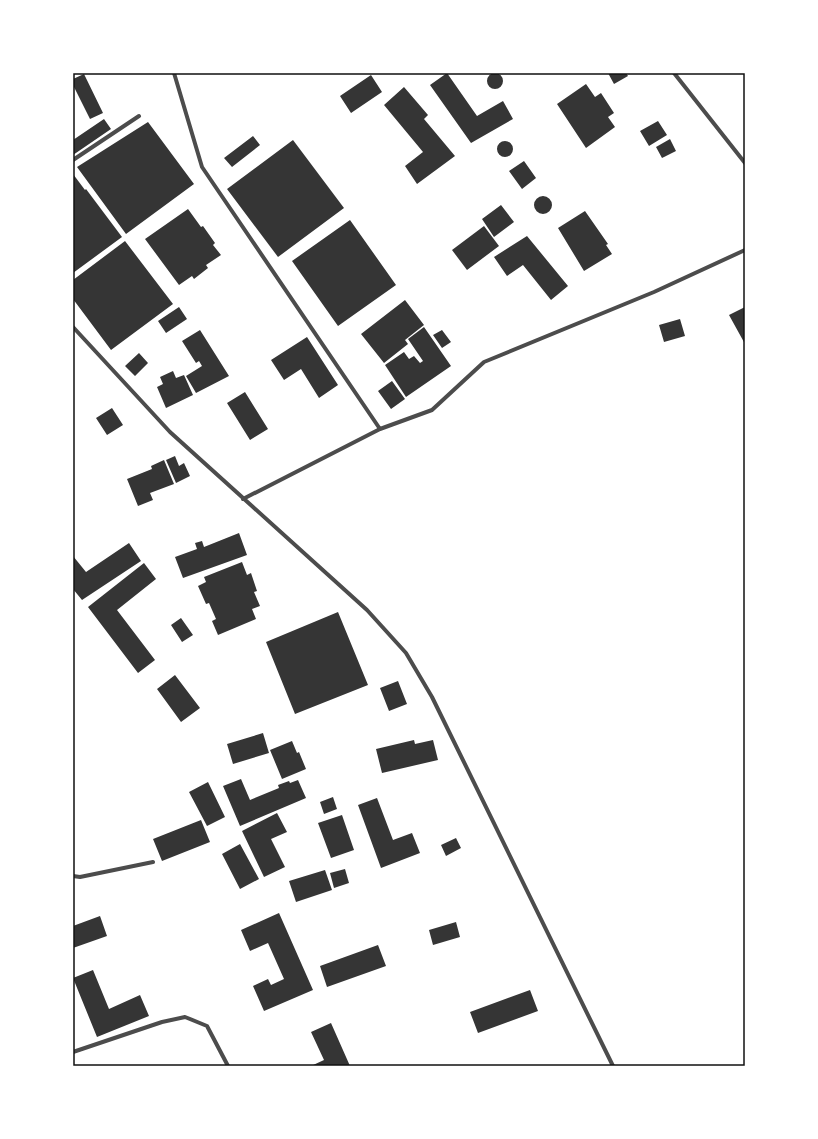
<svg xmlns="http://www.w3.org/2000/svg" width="818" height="1139" font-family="'Sofia Sans Condensed',sans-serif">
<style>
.building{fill:#353535}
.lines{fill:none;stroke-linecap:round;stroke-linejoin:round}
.minor{stroke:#4c4c4c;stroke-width:4}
.neatline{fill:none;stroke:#111;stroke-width:1.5}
</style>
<rect width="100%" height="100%" fill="#fff"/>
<path class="building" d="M487 81a8 8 0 1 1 16 0a8 8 0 1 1-16 0Z
M447 73 477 116 503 101 513 119 471 143 430 85Z
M608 73H626L628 76 614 84Z
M84 74 103 113 90 119 73 85V79Z
M371 75 382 92 351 113 340 96Z
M586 84 595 97 601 93 614 113 608 117 615 127 586 148 557 104Z
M404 87 428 115 424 119 455 156 417 184 405 166 423 152 384 105Z
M104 119 111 129 73 155V140Z
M658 121 667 135 649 146 640 131Z
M148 122 194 184 126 234 77 167Z
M253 136 260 145 232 167 224 158Z
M670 139 676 151 662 158 656 147Z
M293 140 344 208 278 257 227 189Z
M497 149a8 8 0 1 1 16 0a8 8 0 1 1-16 0Z
M524 161 536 178 522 189 509 171Z
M73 174 85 190 86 189 122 237 73 273Z
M534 205a9 9 0 1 1 18 0a9 9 0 1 1-18 0Z
M501 205 514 222 494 237 482 219Z
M188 209 201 227 203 226 215 243 213 245 221 255 206 265 208 268 194 279 192 276 179 285 145 239Z
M585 211 608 244 606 245 612 254 584 271 558 228Z
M350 220 396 285 338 326 292 261Z
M484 226 499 246 467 270 452 250Z
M527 236 568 286 551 300 523 265 507 276 494 257Z
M125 241 173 304 111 350 73 299V280Z
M405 300 424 325 405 340 408 344 384 363 361 334Z
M179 307 187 319 166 333 158 321Z
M745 307V344L729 315Z
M680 319 685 336 664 342 659 325Z
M424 327 451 366 406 397 385 365 404 352 409 359 414 356 420 363 423 361 408 339Z
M200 330 229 376 196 393 186 376 202 366 199 361 196 363 182 341Z
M442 330 451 342 442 348 433 335Z
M307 337 338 385 319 398 301 369 284 380 271 360Z
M139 353 148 363 135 376 125 366Z
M173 371 176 378 184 375 193 395 166 408 157 387 163 384 160 377Z
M392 381 405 399 391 409 378 391Z
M245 392 268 429 250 440 227 403Z
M112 408 123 425 107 435 96 418Z
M175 456 179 466 184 463 190 476 176 483 166 460Z
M164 460 174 484 150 493 153 500 138 506 127 479 152 469 151 466Z
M239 533 247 555 183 578 175 557 197 549 195 543 202 541 204 547Z
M129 543 141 561 82 600 73 589V556L86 572Z
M242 562 247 575 251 573 257 591 254 592 260 606 252 609 256 619 218 635 212 621 216 619 209 603 206 604 198 586 206 582 204 577Z
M144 563 156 579 117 610 155 660 138 673 88 607Z
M338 612 368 685 295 714 266 642Z
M181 618 193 635 182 642 171 625Z
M175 675 200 708 181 722 157 689Z
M398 681 407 704 389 711 380 688Z
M263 733 269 753 233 764 227 744Z
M414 740 415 744 433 740 438 760 382 773 376 749Z
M292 741 297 753 299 752 306 769 282 779 270 750Z
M241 779 250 800 279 788 278 785 289 781 290 783 298 780 306 798 240 826 223 786Z
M208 782 225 817 207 826 189 792Z
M333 797 337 809 324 814 320 802Z
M377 798 393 840 412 833 420 853 381 868 358 805Z
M277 813 287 832 271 839 285 867 264 877 242 831Z
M342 815 354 850 331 858 318 823Z
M201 820 210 842 162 861 153 839Z
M456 838 461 848 446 856 441 845Z
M240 844 259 879 240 889 222 854Z
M345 869 349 883 334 888 330 873Z
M325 870 332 890 296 902 289 881Z
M279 913 313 990 264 1011 253 986 268 979 271 985 284 979 268 943 250 951 241 930Z
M100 916 107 936 73 948V926Z
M456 922 460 937 433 945 429 930Z
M378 945 386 966 327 987 320 966Z
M93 970 109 1009 140 995 149 1016 97 1037 73 978Z
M530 990 538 1011 478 1033 470 1012Z
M331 1023 350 1066H311L324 1060 311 1032Z"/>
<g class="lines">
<path class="minor" d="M174 73 202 167 380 429
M674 73 745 163
M73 160 139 116
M73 327 170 432 367 610 406 653 432 697 613 1066
M243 499 380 429 432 410 484 362 654 292 745 250
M73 876 80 877 153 862
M73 1052 162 1022 185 1017 207 1026 228 1066"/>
</g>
<rect width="818" height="1139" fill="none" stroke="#ffffff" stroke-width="148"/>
<rect x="74" y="74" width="670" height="991" class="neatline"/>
</svg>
